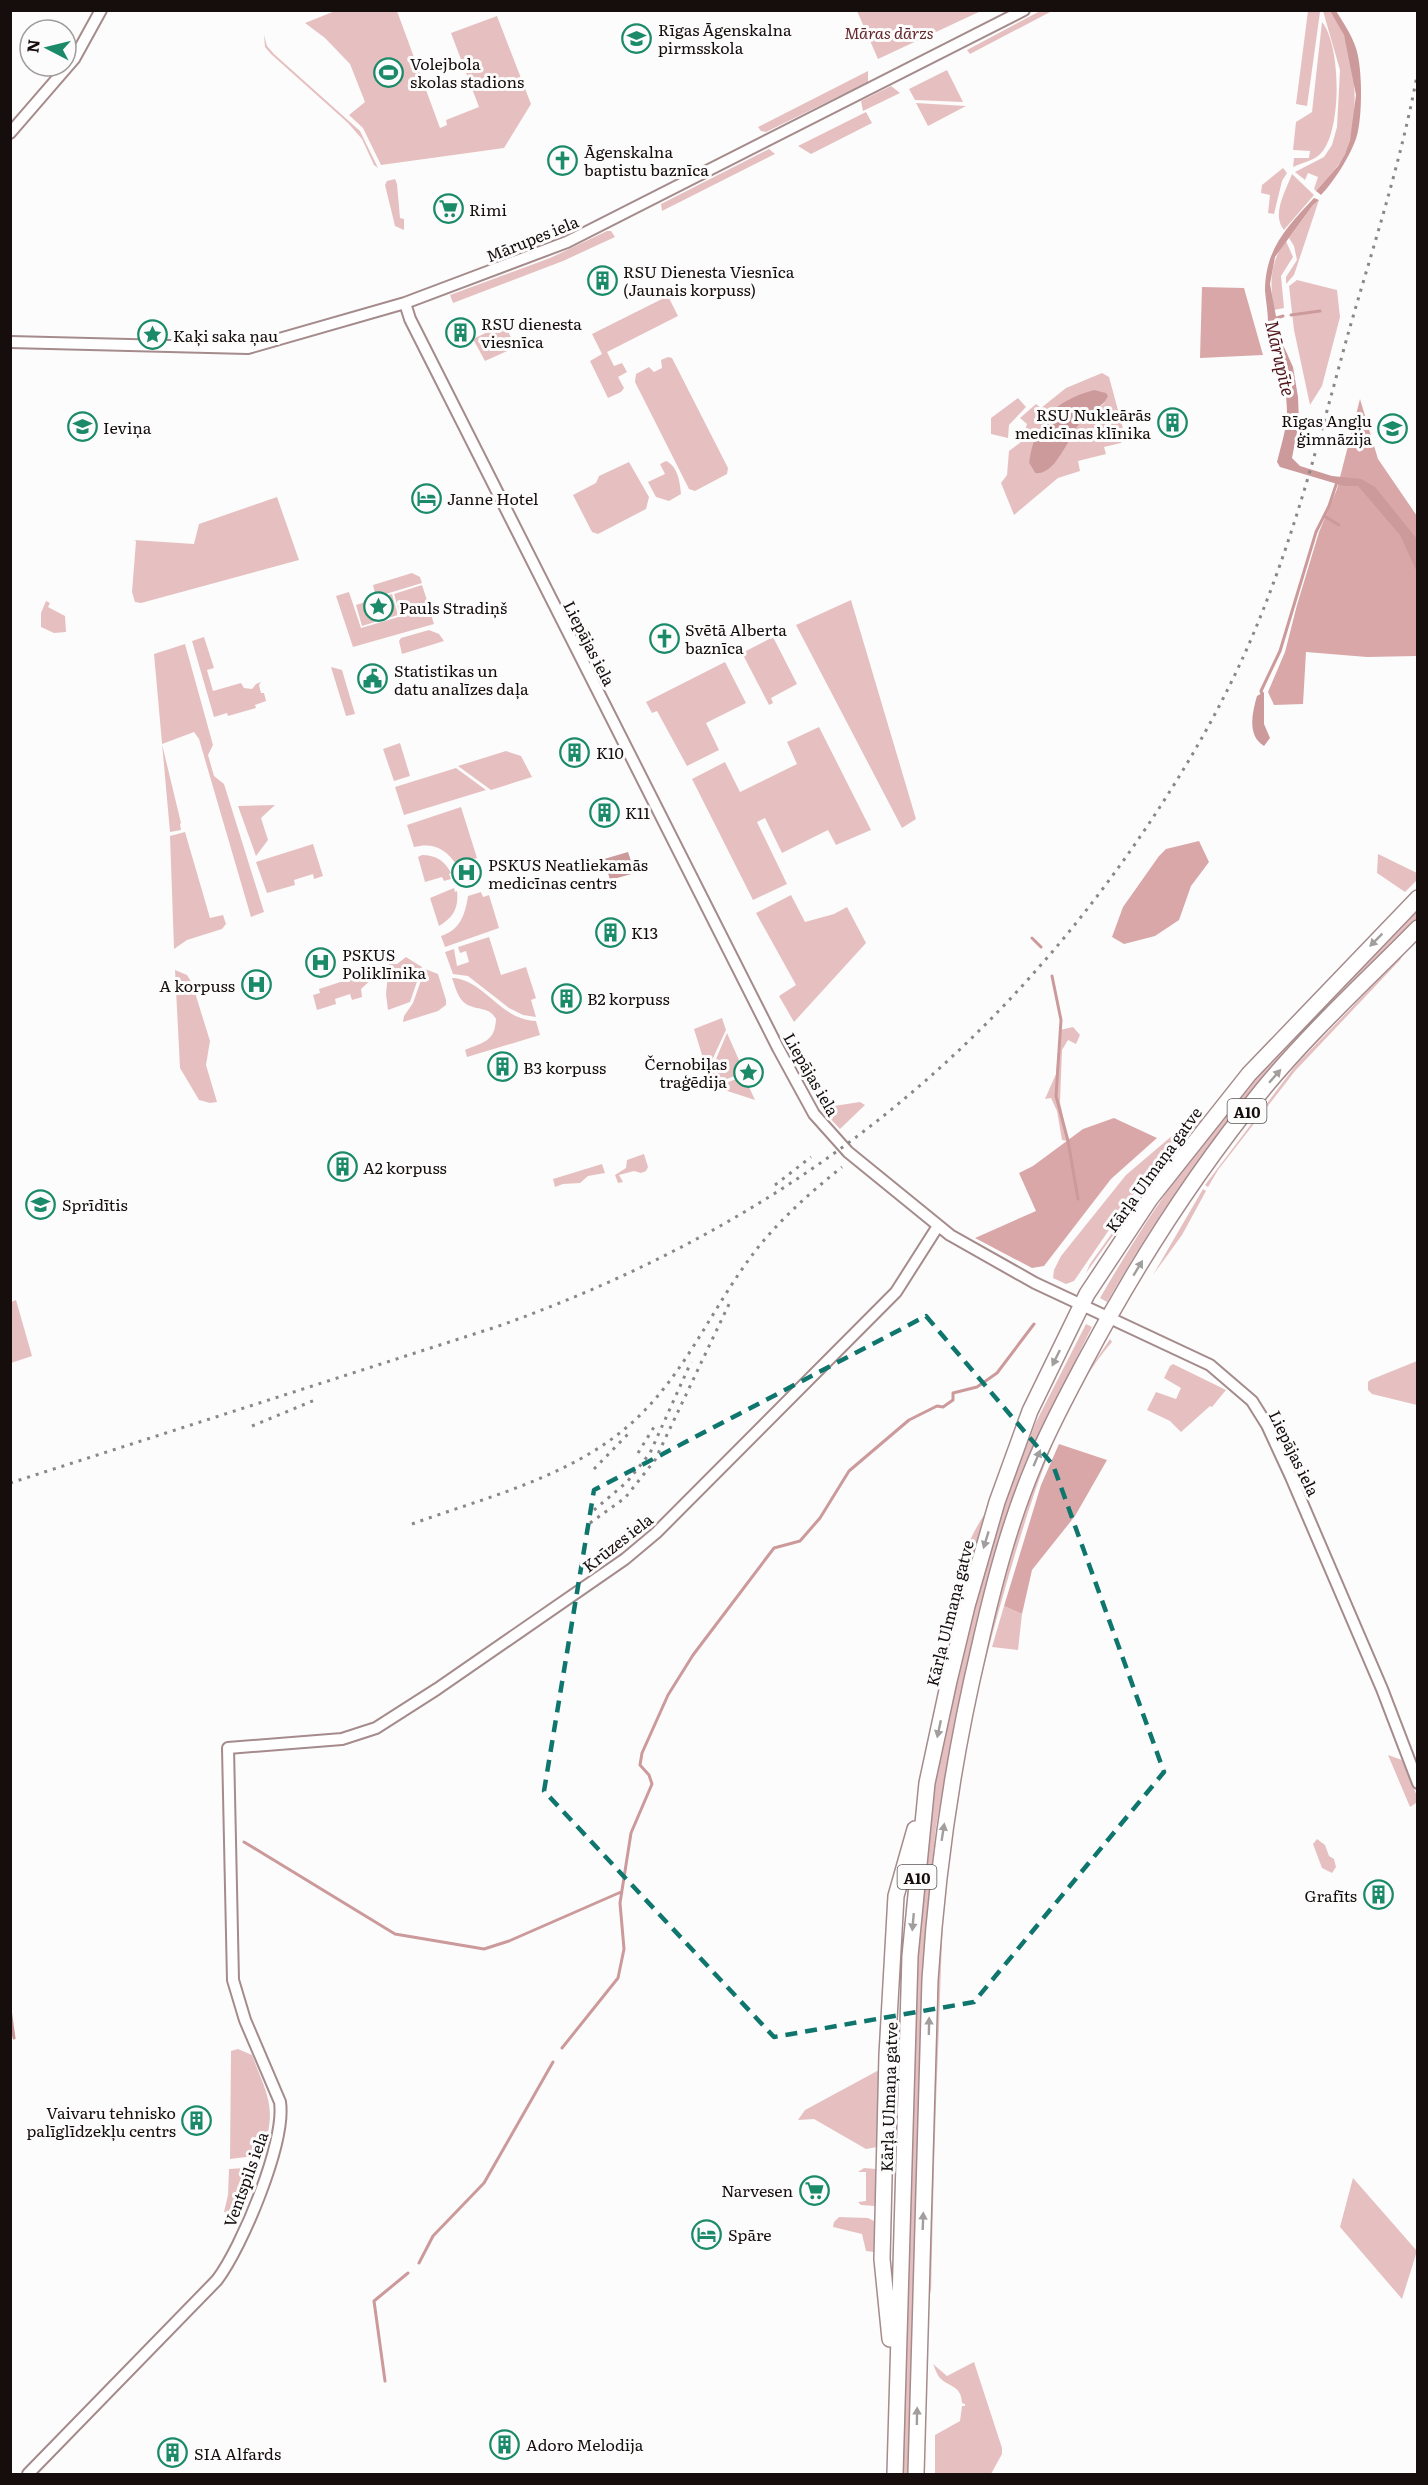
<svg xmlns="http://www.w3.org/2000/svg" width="1428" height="2485" font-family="Literata,serif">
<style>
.green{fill:#e6c0c0;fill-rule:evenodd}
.forest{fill:#d9a7a7}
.water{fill:#cc9a9b}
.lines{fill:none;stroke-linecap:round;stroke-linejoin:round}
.stream{stroke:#cc9a9b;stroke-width:3}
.minor-casing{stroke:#a58b8c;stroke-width:14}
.highway-casing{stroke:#a58b8c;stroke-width:18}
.minor{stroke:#fff;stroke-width:10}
.highway{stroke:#fff;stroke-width:15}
.rail{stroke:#8b8787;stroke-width:3;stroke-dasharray:3 6;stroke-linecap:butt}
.oneway{fill:#a29e9e}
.marked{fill:none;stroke:#0f766e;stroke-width:4.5;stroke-dasharray:12 8;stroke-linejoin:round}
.labels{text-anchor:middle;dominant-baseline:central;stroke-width:6;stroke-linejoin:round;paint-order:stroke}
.shield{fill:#fcfcfc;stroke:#5b5555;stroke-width:1.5}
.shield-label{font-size:15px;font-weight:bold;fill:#160d0d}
.poi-label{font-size:16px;fill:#160d0d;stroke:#fcfcfc;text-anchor:start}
.park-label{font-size:16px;font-style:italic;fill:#64272c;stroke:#fcfcfc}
.street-label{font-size:16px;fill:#160d0d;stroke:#fcfcfc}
.water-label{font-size:18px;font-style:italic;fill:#51151c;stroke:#fcfcfc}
</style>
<rect width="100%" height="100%" fill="#fcfcfc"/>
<path class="green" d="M1042 10 1052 11 970 54 967 50Z
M335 11H397L440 128 447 125 446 120 479 107 451 33 497 16 531 104 504 148 381 165 363 128 349 115 365 102 350 64 325 38 305 23Z
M857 11H981L878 59Z
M1308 11 1320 12 1307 106 1296 104Z
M1323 11H1330C1334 19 1341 26 1344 35 1357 66 1359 124 1345 154 1338 168 1326 179 1316 191L1314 189 1318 177 1308 173 1305 180 1295 172 1324 157 1332 145 1337 127 1340 70Z
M1322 22C1341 45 1342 128 1322 152 1316 160 1302 163 1293 167L1294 158H1309L1310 151 1293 150 1296 122 1312 112Z
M264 35 267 46 274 54 360 131 378 168 374 165 362 139 348 123 271 54 265 47Z
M947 70 963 102 915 100 909 89Z
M868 71V82L766 132 761 131 758 127Z
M891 86 900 93 863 111 861 101Z
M916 103 966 106 928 126Z
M866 112 872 123 811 154 798 146Z
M769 149 775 154 662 211 661 204Z
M1283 168 1287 173 1282 181 1274 214 1268 213 1270 195 1261 193 1262 185Z
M1292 174 1314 195 1284 230C1271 215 1286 190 1292 174Z
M395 179 397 184 400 218 404 219V230L395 226 385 185 387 181Z
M1319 200 1294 275 1286 284V277L1297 260 1294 246 1289 238 1313 205Z
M607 231H611L615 237 563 261 453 303 450 295 550 258Z
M1286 241 1293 257 1281 276 1284 308 1274 310C1270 285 1269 262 1286 241Z
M1297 280 1337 290 1340 317 1322 386 1310 405 1294 330 1289 286Z
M668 296 678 316 607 352 614 366 622 363 627 372 618 377 624 388 621 392 608 398 590 361 602 354 592 334Z
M504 324 516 347 485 361 473 339Z
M668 357 672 358 728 468 727 474 695 491 689 489 635 382 636 374 649 367 654 372 662 368 661 360Z
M1102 373 1109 377 1125 436 1121 443 1104 447 1106 454 1078 461 1080 471 1058 478 1014 515 1001 483 1007 475 1009 451 1021 442 1027 424 1020 418 1036 404 1041 408 1066 388ZM1105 403C1098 408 1087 413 1081 420 1067 437 1060 472 1035 473L1029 463 1039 428Z
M1018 398 1026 407 1009 425 1008 438 991 434V418Z
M666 461C678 466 680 483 681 494L669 501 656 497 648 482 665 474 660 464Z
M629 462 649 497 646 509 598 534 592 532 573 495 596 483 599 476Z
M277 497 299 560 141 603 135 602 132 592 136 541 134 540 194 544 199 524Z
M412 573 420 577 422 583 376 597 373 585Z
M422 585 429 606 400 615 394 594Z
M349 592 361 628 429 608 434 624 353 647 336 596Z
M392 594 398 615 362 626 356 605 374 599 377 608 379 607 377 599Z
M851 600 916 819 902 828 796 625Z
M46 601 50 603 48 607 65 616 66 632 54 633 41 627V613Z
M429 630 439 634 444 641 402 654 399 641 401 638Z
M204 637 214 668 207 670 213 691 241 683 244 688 252 689 256 684 261 682 259 685 261 693H264L266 701 255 705 256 708 228 716 227 713 214 717 192 641Z
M773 637 797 684 771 698 773 703 769 705 742 653Z
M185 644 213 745 208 755 214 776 224 784 264 912 251 917 199 739 194 732 162 744 181 823 180 824 181 830 170 832 154 654Z
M725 662 746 703 706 723 719 750 687 766 657 711 652 713 646 702Z
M331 667 342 670 355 714 346 716Z
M819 727 871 830 836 845 828 830 782 853 765 818 757 822 787 884 753 900 692 779 725 762 740 792 797 764 787 742Z
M400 743 410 776 394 781 383 749Z
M506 751 521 756 532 777 491 790 458 766Z
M456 768 486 790 404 815 395 787Z
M275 805 261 818 268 840 256 856 238 806Z
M461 807 477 858 456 864C446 849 433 842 414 847L407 825Z
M185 832 210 918 223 915 226 924 222 929 187 940 174 949 170 836Z
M313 844 323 876 314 879 313 874 294 880 295 885 267 893 256 862Z
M1378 854 1417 873V880L1405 892 1377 873Z
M422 855C436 855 445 861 451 873L449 874 451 879 444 881 442 877 425 882 418 857Z
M454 888 455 892 457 891C459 908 453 918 439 926L430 898Z
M481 892 483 897 489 895 499 928 445 947 441 936C460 930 465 915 468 896Z
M791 895 805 922 834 914 847 907 866 943 794 1022 779 996 796 985 756 913Z
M1417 909V919C1356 981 1295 1043 1239 1109 1188 1169 1146 1235 1107 1302L1100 1298C1146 1218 1199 1141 1260 1072 1310 1016 1365 963 1417 909Z
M489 937 501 975 526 967 536 998 531 1000 536 1017 523 1015 509 1008 468 976 453 974 445 952 454 949 457 966 469 962 466 951 460 953 458 947Z
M1404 953 1400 960 1295 1071 1218 1170 1208 1187 1205 1185 1296 1065Z
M406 957 422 967 410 1002 388 1010 386 994 389 964H397Z
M425 969 438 974 446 1000V1005L438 1011 403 1022 404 1016 413 1003Z
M175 970 187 975 192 983 210 1041 206 1065 217 1102 210 1103 199 1100 180 1068Z
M377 970 373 978 361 989 362 997 352 1000 350 994 335 999 336 1004 317 1010 313 995 320 993 319 989Z
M452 978C484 979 500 1020 536 1021L540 1035 467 1057 465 1050C483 1042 495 1042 496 1019 489 1006 478 1011 466 1004 458 999 455 986 452 978Z
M722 1018 726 1030 707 1071 694 1029Z
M1073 1027 1080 1035 1076 1044 1068 1040 1062 1050 1060 1102 1068 1141 1062 1140 1057 1111 1051 1098 1045 1099 1056 1074 1060 1030Z
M727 1033 743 1069 740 1074 706 1087 705 1085Z
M744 1076 755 1100 715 1087Z
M860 1102 865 1105 840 1129 824 1112 827 1107Z
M1200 1112 1146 1176 1074 1281 1066 1284 1053 1278 1054 1270 1061 1256 1126 1175Z
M1208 1112 1149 1185 1086 1273 1090 1264 1162 1163Z
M644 1154 648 1167 646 1171 641 1173 634 1171 619 1175 623 1182 618 1183 615 1175 626 1168 627 1160Z
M602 1164 605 1173 588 1176 580 1183 563 1184 555 1187 553 1179Z
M1203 1189 1206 1191 1182 1235 1153 1275Z
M16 1300 32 1356 11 1363V1302Z
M1086 1324 1092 1327 1037 1438 1010 1509 980 1611 955 1723 936 1827 926 1923 910 2474H902L919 1933 933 1798 945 1725 969 1624 1002 1508 1036 1422Z
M1110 1339 1112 1342C1064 1396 1037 1483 1016 1551 986 1652 959 1755 948 1860 942 1915 941 1971 939 2027 935 2116 933 2205 931 2294L928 2278 940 1915 966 1735 1003 1578 1023 1511 1044 1455 1080 1384Z
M1417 1361V1405L1372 1394 1368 1390V1382L1370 1380Z
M1173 1364 1226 1390 1212 1407 1210 1406 1181 1432 1170 1421 1147 1410 1156 1392 1176 1399 1181 1388 1164 1378 1170 1366Z
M984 1515 985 1516 959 1599C957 1568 967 1541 984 1515Z
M1004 1606 1022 1614 1018 1650 992 1647Z
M1388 1755 1402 1760 1417 1796 1416 1803 1410 1807Z
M1317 1839 1325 1845 1329 1856 1334 1859 1336 1867 1332 1873 1322 1868 1313 1844Z
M238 2049 252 2055C269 2099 277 2108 262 2155L230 2159 231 2051Z
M879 2070 877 2147 866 2149 814 2119 798 2120 805 2110Z
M259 2167 241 2215 235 2217 224 2212 228 2195 229 2169Z
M864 2168 876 2169 875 2206 861 2205 858 2202 866 2201V2172H858Z
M1353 2178 1417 2251 1402 2299 1340 2227Z
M839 2217 868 2218 874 2221V2252L866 2251 862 2234 833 2227 834 2222Z
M974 2362 1002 2448V2454L991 2474H935V2435L960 2421 962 2406H965V2404L962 2403C961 2385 950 2388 940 2378 937 2375 935 2368 933 2364L947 2376Z"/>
<path class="forest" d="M1202 287 1244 288 1263 355 1200 358Z
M1360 399 1378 459 1417 516 1416 656 1367 657 1306 652 1303 704 1274 705 1268 692 1285 652 1297 605 1319 532 1337 489Z
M1199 841 1209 862 1191 886 1179 920 1155 936 1124 944 1112 937 1123 907 1159 856 1166 849Z
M1114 1118 1157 1138 1111 1179 1044 1266 1032 1268 975 1238 1036 1211 1019 1173 1033 1166 1083 1129Z
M1059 1444 1107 1460 1075 1516 1032 1570 1022 1614 1004 1606 1041 1485Z"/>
<path class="water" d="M1330 11H1336C1345 25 1355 40 1358 56 1362 76 1362 111 1358 131 1355 149 1334 182 1321 195L1316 191 1338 166 1345 154 1350 140 1356 95 1344 35Z
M1314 198 1319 200 1313 205 1275 257 1270 284 1280 338 1293 367 1298 397 1299 422 1292 458 1300 466 1332 476 1361 479 1375 487 1417 539V572L1400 535 1358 486H1344L1280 467 1277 462C1281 445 1287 428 1287 411 1287 392 1278 338 1264 328L1268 323C1268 312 1266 302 1265 291 1265 249 1287 227 1314 198Z
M1094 390 1106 393 1108 396C1103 407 1092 410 1084 418 1070 431 1058 476 1035 473L1029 463C1035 421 1054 401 1094 390Z
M1264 692V724L1270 738 1264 746C1247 736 1252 713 1257 696Z
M628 852 635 873 610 880 604 859Z"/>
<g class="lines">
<path class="stream" d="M1291 315 1320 311
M1273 319 1283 316
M1324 516 1339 525
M1262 694 1261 691 1280 651 1316 532 1329 506 1337 482
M1032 938 1041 947
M1052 976 1061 1020 1056 1096 1068 1141 1078 1199
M244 1842 395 1934 484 1949 509 1941 621 1892
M10 2009 14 2038
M562 2048 618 1978 624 1949 620 1903 631 1833 652 1784 649 1775 640 1765 642 1753 668 1695 693 1655 774 1548 800 1541 820 1518 849 1471 909 1420 937 1406 943 1407 953 1400V1393L977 1387 997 1373 1034 1324
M419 2263 433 2236 484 2183 553 2062
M385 2381 374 2301 408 2273"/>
<defs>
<path id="minor" d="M10 133 74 59 101 10
M405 303 410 319 778 1048 814 1114 848 1152 950 1235 1035 1283 1210 1365 1252 1401 1267 1425 1291 1477 1382 1689 1418 1783
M10 342 248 348 405 303 567 242 1024 10
M28 2474 217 2280C242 2247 286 2142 280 2102L245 2020 233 1980 228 1748 342 1739 376 1728 437 1689 625 1559 656 1533 896 1292 938 1226"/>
<path id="highway" d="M890 2339 882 2259 887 2055 896 1896 915 1829
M895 2474 910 1956 927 1783 949 1681 967 1606 997 1502 1030 1411 1087 1294 1150 1199 1249 1074 1418 898
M916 2474 930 1980C937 1868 953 1759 979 1649 993 1587 1009 1524 1034 1465 1048 1430 1066 1397 1084 1363 1135 1266 1195 1173 1264 1088 1311 1031 1366 981 1418 928"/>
</defs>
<use href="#minor" class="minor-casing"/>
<use href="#highway" class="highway-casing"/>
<use href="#minor" class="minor"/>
<use href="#highway" class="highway"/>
<path class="rail" d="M775 1185 811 1157
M252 1426 315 1400
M638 1453 654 1427
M594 1469 630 1432
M10 1483 496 1327C771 1230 983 1070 1146 828 1189 764 1228 696 1257 625 1296 531 1321 432 1348 334 1373 247 1402 159 1418 70
M594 1510 627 1482 650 1453 691 1362
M590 1523 625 1498 655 1460 730 1302
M412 1524C492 1495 585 1474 646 1409 692 1361 718 1297 760 1245 784 1216 812 1191 842 1167"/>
</g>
<defs><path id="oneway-solid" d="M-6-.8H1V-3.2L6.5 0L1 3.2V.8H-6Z" transform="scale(1.5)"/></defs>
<g class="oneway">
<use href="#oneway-solid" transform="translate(1376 940) rotate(135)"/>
<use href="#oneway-solid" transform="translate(1275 1076) rotate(-49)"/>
<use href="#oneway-solid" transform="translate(1138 1268) rotate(-59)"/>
<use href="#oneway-solid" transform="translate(1056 1358) rotate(116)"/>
<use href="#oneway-solid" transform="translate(1037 1458) rotate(-67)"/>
<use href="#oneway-solid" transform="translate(986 1540) rotate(107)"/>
<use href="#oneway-solid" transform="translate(939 1729) rotate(102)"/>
<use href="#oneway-solid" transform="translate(943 1832) rotate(-81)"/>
<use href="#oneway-solid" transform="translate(913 1922) rotate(95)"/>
<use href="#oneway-solid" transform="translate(929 2026) rotate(-89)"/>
<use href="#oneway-solid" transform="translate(923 2221) rotate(-88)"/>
<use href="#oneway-solid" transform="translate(917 2416) rotate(-89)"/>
</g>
<path class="marked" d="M926 1316 1053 1465 1164 1772 974 2002 774 2037 544 1791 594 1490Z"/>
<defs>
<symbol id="school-ring" viewBox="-11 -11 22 22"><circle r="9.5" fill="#fcfcfc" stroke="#1b8a69" stroke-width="1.5"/><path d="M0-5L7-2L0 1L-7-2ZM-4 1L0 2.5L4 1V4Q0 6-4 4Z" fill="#1b8a69"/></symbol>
<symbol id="stadium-ring" viewBox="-11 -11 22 22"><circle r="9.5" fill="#fcfcfc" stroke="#1b8a69" stroke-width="1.5"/><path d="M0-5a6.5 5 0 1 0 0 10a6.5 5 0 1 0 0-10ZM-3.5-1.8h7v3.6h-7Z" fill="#1b8a69"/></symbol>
<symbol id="church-ring" viewBox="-11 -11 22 22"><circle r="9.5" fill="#fcfcfc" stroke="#1b8a69" stroke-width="1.5"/><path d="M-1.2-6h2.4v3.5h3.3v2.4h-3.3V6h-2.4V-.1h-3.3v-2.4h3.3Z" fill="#1b8a69"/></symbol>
<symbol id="supermarket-ring" viewBox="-11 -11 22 22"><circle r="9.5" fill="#fcfcfc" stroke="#1b8a69" stroke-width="1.5"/><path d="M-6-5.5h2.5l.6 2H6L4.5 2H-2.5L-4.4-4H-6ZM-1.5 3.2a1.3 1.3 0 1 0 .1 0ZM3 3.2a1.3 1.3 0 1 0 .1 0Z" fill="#1b8a69"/></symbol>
<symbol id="building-ring" viewBox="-11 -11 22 22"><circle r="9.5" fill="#fcfcfc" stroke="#1b8a69" stroke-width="1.5"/><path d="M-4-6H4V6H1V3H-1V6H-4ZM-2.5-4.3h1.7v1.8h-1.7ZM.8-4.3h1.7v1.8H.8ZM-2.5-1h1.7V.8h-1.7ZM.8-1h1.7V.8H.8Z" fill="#1b8a69"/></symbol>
<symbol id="sight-ring" viewBox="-11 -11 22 22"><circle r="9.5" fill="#fcfcfc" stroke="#1b8a69" stroke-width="1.5"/><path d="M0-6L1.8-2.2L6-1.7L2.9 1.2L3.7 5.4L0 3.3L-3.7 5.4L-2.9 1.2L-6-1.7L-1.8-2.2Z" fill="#1b8a69"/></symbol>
<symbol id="hotel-ring" viewBox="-11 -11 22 22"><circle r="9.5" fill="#fcfcfc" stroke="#1b8a69" stroke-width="1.5"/><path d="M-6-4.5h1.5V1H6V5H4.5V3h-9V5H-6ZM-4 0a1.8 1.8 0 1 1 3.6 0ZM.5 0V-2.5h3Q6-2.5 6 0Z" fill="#1b8a69"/></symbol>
<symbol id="civic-ring" viewBox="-11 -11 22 22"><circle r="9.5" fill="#fcfcfc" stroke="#1b8a69" stroke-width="1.5"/><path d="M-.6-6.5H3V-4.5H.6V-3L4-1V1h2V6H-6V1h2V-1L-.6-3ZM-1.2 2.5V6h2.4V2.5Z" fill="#1b8a69"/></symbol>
<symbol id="hospital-ring" viewBox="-11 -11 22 22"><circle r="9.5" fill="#fcfcfc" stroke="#1b8a69" stroke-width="1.5"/><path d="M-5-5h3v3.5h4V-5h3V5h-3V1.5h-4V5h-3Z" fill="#1b8a69"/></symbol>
</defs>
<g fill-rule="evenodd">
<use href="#school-ring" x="620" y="22" width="33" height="33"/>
<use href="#stadium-ring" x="372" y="56" width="33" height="33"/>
<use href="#church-ring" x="546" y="144" width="33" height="33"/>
<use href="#supermarket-ring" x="432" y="192" width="33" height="33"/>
<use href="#building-ring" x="586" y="264" width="33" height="33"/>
<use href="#building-ring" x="444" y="316" width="33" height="33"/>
<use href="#sight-ring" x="136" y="318" width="33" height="33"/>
<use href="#building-ring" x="1156" y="406" width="33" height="33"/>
<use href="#school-ring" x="66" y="410" width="33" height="33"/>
<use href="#school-ring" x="1376" y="412" width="33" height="33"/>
<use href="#hotel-ring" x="410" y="482" width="33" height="33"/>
<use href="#sight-ring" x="362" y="590" width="33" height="33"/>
<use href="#church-ring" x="648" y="622" width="33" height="33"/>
<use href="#civic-ring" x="356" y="662" width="33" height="33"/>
<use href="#building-ring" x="558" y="736" width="33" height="33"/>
<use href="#building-ring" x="588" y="796" width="33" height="33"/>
<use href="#hospital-ring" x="450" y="856" width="33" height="33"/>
<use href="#building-ring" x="594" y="916" width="33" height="33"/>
<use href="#hospital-ring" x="304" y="946" width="33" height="33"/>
<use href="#hospital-ring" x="240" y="968" width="33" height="33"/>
<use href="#building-ring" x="550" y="982" width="33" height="33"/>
<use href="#building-ring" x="486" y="1050" width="33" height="33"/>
<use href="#sight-ring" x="732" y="1056" width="33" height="33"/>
<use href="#building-ring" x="326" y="1150" width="33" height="33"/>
<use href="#school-ring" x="24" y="1188" width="33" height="33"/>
<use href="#building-ring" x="1362" y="1878" width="33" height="33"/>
<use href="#building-ring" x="180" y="2104" width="33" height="33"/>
<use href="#supermarket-ring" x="798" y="2174" width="33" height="33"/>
<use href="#hotel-ring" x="690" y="2218" width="33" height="33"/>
<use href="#building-ring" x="488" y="2428" width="33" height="33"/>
<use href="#building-ring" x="156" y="2436" width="33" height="33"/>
</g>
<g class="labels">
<g class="shield">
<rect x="1227.5" y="1099" width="39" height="24" rx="4.5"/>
<rect x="897.5" y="1865" width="39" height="24" rx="4.5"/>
</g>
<g class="shield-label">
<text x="1247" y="1111">A10</text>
<text x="917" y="1877">A10</text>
</g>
<g class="poi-label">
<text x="658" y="29">Rīgas Āgenskalna<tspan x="658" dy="18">pirmsskola</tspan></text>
<text x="410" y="63">Volejbola<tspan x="410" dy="18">skolas stadions</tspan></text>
<text x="584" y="151">Āgenskalna<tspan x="584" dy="18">baptistu baznīca</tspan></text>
<text x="469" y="209">Rimi</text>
<text x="623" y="271">RSU Dienesta Viesnīca<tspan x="623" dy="18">(Jaunais korpuss)</tspan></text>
<text x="481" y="323">RSU dienesta<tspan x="481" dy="18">viesnīca</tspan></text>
<text x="173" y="335">Kaķi saka ņau</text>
<text x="1151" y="414" text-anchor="end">RSU Nukleārās<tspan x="1151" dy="18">medicīnas klīnika</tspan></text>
<text x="1372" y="420" text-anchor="end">Rīgas Angļu<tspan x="1372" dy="18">ģimnāzija</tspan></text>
<text x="103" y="427">Ieviņa</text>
<text x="447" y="498">Janne Hotel</text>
<text x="399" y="607">Pauls Stradiņš</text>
<text x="685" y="629">Svētā Alberta<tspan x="685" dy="18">baznīca</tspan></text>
<text x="394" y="670">Statistikas un<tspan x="394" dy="18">datu analīzes daļa</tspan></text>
<text x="596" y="752">K10</text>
<text x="625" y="812">K11</text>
<text x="488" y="864">PSKUS Neatliekamās<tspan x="488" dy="18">medicīnas centrs</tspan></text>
<text x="631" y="932">K13</text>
<text x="342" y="954">PSKUS<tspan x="342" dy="18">Poliklīnika</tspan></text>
<text x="235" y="985" text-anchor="end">A korpuss</text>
<text x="587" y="998">B2 korpuss</text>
<text x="727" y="1063" text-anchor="end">Černobiļas<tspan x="727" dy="18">traģēdija</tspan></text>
<text x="523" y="1067">B3 korpuss</text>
<text x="363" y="1167">A2 korpuss</text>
<text x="62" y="1204">Sprīdītis</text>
<text x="1357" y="1895" text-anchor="end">Grafīts</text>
<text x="176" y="2112" text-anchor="end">Vaivaru tehnisko<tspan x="176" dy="18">palīglīdzekļu centrs</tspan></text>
<text x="793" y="2190" text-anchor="end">Narvesen</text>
<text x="728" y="2234">Spāre</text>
<text x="526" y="2444">Adoro Melodija</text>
<text x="194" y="2453">SIA Alfards</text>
</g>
<g class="park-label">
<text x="889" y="32">Māras dārzs</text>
</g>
<g class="street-label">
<text transform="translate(532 238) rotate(-22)">Mārupes iela</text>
<text transform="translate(590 643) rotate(63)">Liepājas iela</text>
<text transform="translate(812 1074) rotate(60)">Liepājas iela</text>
<text transform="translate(1153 1169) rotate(-54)">Kārļa Ulmaņa gatve</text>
<text transform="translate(1295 1453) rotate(64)">Liepājas iela</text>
<text transform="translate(617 1542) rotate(-38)">Krūzes iela</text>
<text transform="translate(949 1613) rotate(-76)">Kārļa Ulmaņa gatve</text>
<text transform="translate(888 2097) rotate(-88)">Kārļa Ulmaņa gatve</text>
<text transform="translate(245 2179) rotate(-70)">Ventspils iela</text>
</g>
<g class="water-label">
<text transform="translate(1281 358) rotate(77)">Mārupīte</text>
</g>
</g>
<rect width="1428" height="2485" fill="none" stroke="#160d0d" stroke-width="24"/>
<g transform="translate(48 48) rotate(277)"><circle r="28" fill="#fcfcfc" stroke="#a09c9c" stroke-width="1.5"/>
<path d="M0-4.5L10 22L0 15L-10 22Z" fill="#1b8a69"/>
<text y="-9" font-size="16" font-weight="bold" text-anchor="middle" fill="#160d0d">N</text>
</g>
</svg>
